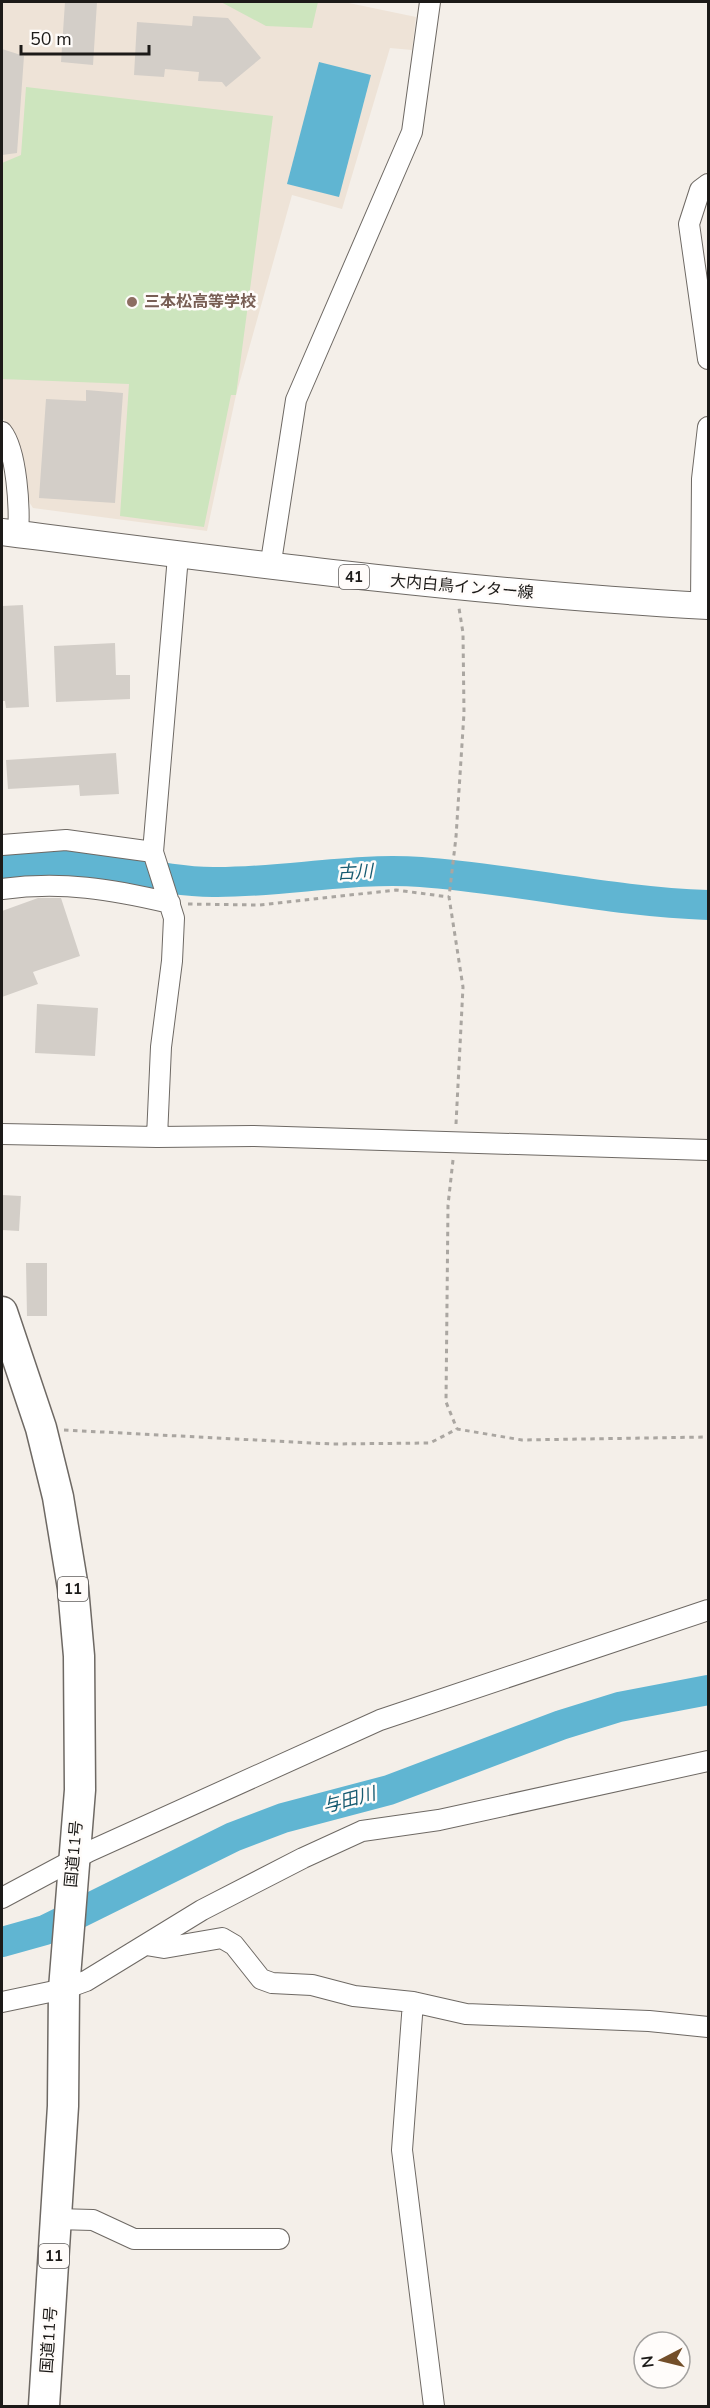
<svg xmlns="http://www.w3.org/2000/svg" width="710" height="2408" font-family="'Nunito Sans','Noto Sans JP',sans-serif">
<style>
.built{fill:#eee3d7}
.green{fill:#cde5be}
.water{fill:#60b5d2}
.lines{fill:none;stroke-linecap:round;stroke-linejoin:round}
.river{stroke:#60b5d2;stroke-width:30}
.building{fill:#d3cec8}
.minor-casing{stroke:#6e6964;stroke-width:22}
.major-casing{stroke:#6e6964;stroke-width:28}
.highway-casing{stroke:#6e6964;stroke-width:33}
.path{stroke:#aaa6a1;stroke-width:3;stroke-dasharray:4.5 4.5;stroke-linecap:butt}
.minor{stroke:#fff;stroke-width:20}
.major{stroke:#fff;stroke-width:26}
.highway{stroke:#fff;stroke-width:30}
.education-dot{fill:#8d6e63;stroke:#fffcfa;stroke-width:2}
.labels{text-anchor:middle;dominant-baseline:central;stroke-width:5;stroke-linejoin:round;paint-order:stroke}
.shield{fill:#fffcfa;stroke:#605e5c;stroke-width:1.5}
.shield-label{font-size:15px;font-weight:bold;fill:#1c1a18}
.education-label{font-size:16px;font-weight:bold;fill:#785e54;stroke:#fffcfa;text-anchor:start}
.street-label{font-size:16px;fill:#1c1a18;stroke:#fffcfa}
.water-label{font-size:18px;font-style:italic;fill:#175b71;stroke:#fffcfa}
</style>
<rect width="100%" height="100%" fill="#f4efe9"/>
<path class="built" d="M2 2H344L416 17 412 50 390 48 342 209 292 195 236 395 207 531 33 508 24 494 15 436 2 417Z"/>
<path class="green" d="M221 2H318L312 28 266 26Z
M26 87 273 116 236 395H231L204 527 120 516 129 384 2 379V163L21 155Z"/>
<path class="water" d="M319 62 371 75 339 197 287 184Z"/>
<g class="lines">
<path class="river" d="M2 865C72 851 142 881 213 882 282 883 351 867 421 872 517 879 612 902 708 905
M2 1942 45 1930 233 1837 283 1818 389 1790 561 1725 619 1707 708 1690"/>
</g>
<path class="building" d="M65 2H97L93 65 61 62Z
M193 16 228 18 261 58 226 87 222 82 198 81 199 72 165 69 164 77 134 75 137 22 192 26Z
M2 49 24 56 17 153 2 155Z
M86 390 123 393 115 503 39 498 46 399 86 401Z
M23 605 29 707 6 708 5 701H2V606Z
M115 643 116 675H130V699L56 702 54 646Z
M116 753 119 794 80 796 79 785 8 789 6 760Z
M38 898H61L80 956 33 972 38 984 2 997V911Z
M37 1004 98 1008 95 1056 35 1053Z
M2 1195 21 1196 19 1231 2 1230Z
M26 1263H47V1316H27Z"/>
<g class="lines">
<defs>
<path id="minor" d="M708 184 700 190 689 224 708 359
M2 432C17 451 20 509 18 534
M270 568 296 400 412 132 430 2
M701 606 702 479 708 427
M2 845 66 840 153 852
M2 889C62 881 111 889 170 903
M2 1134 157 1137 253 1136 708 1150
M157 1137 161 1047 172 961 174 918 153 852 178 556
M2 1898 88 1852 380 1720 708 1610
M146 1945 164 1948 222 1938 234 1945 261 1979 272 1983 312 1985 354 1996 413 2002 466 2014 649 2021 708 2027
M2 2002 64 1989 86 1981 202 1910 303 1858 362 1831 439 1820 708 1761
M413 2002 402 2150 434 2406
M56 2219 93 2220 134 2239H279"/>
<path id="major" d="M2 532C237 562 471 593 708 606"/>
<path id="highway" d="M2 1312 41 1428 58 1497 73 1588 79 1656 80 1790 64 1989 63 2106 44 2406"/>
</defs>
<use href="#minor" class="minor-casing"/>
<use href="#major" class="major-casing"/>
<use href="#highway" class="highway-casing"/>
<path class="path" d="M188 904 259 905 396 890 449 897
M456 1124 463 987 449 897 456 837 464 713 463 633 459 608
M453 1160 448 1205 446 1402 457 1429
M64 1430 332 1444 430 1443 457 1429 522 1440 708 1437"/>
<use href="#minor" class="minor"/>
<use href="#major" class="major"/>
<use href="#highway" class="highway"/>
</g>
<circle class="education-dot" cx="132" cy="302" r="6"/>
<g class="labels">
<g class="shield">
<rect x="339" y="565" width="30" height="24" rx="4.5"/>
<rect x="58" y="1577" width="30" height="24" rx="4.5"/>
<rect x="39" y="2244" width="30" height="24" rx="4.5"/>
</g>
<g class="shield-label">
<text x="354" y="577">41</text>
<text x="73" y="1589">11</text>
<text x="54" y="2256">11</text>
</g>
<g class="education-label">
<text x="144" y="302">三本松高等学校</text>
</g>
<g class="street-label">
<text transform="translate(462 587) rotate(5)">大内白鳥インター線</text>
<text transform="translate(74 1854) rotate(-85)">国道11号</text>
<text transform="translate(49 2340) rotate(-86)">国道11号</text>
</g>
<g class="water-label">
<text transform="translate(355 872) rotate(-3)">古川</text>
<text transform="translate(349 1800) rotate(-15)">与田川</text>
</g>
</g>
<rect width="710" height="2408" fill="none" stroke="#1c1a18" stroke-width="6"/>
<g transform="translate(662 2360) rotate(263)"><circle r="28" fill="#fffcfa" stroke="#a4a2a0" stroke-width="1.5"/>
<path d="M0-4.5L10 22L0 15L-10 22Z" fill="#734e29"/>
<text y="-9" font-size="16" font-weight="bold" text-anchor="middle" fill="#1c1a18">N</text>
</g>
<path d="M21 45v9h128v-9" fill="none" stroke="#1c1a18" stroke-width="3"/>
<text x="30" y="45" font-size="18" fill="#1c1a18" stroke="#fffcfa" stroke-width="4.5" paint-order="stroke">50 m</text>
</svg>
